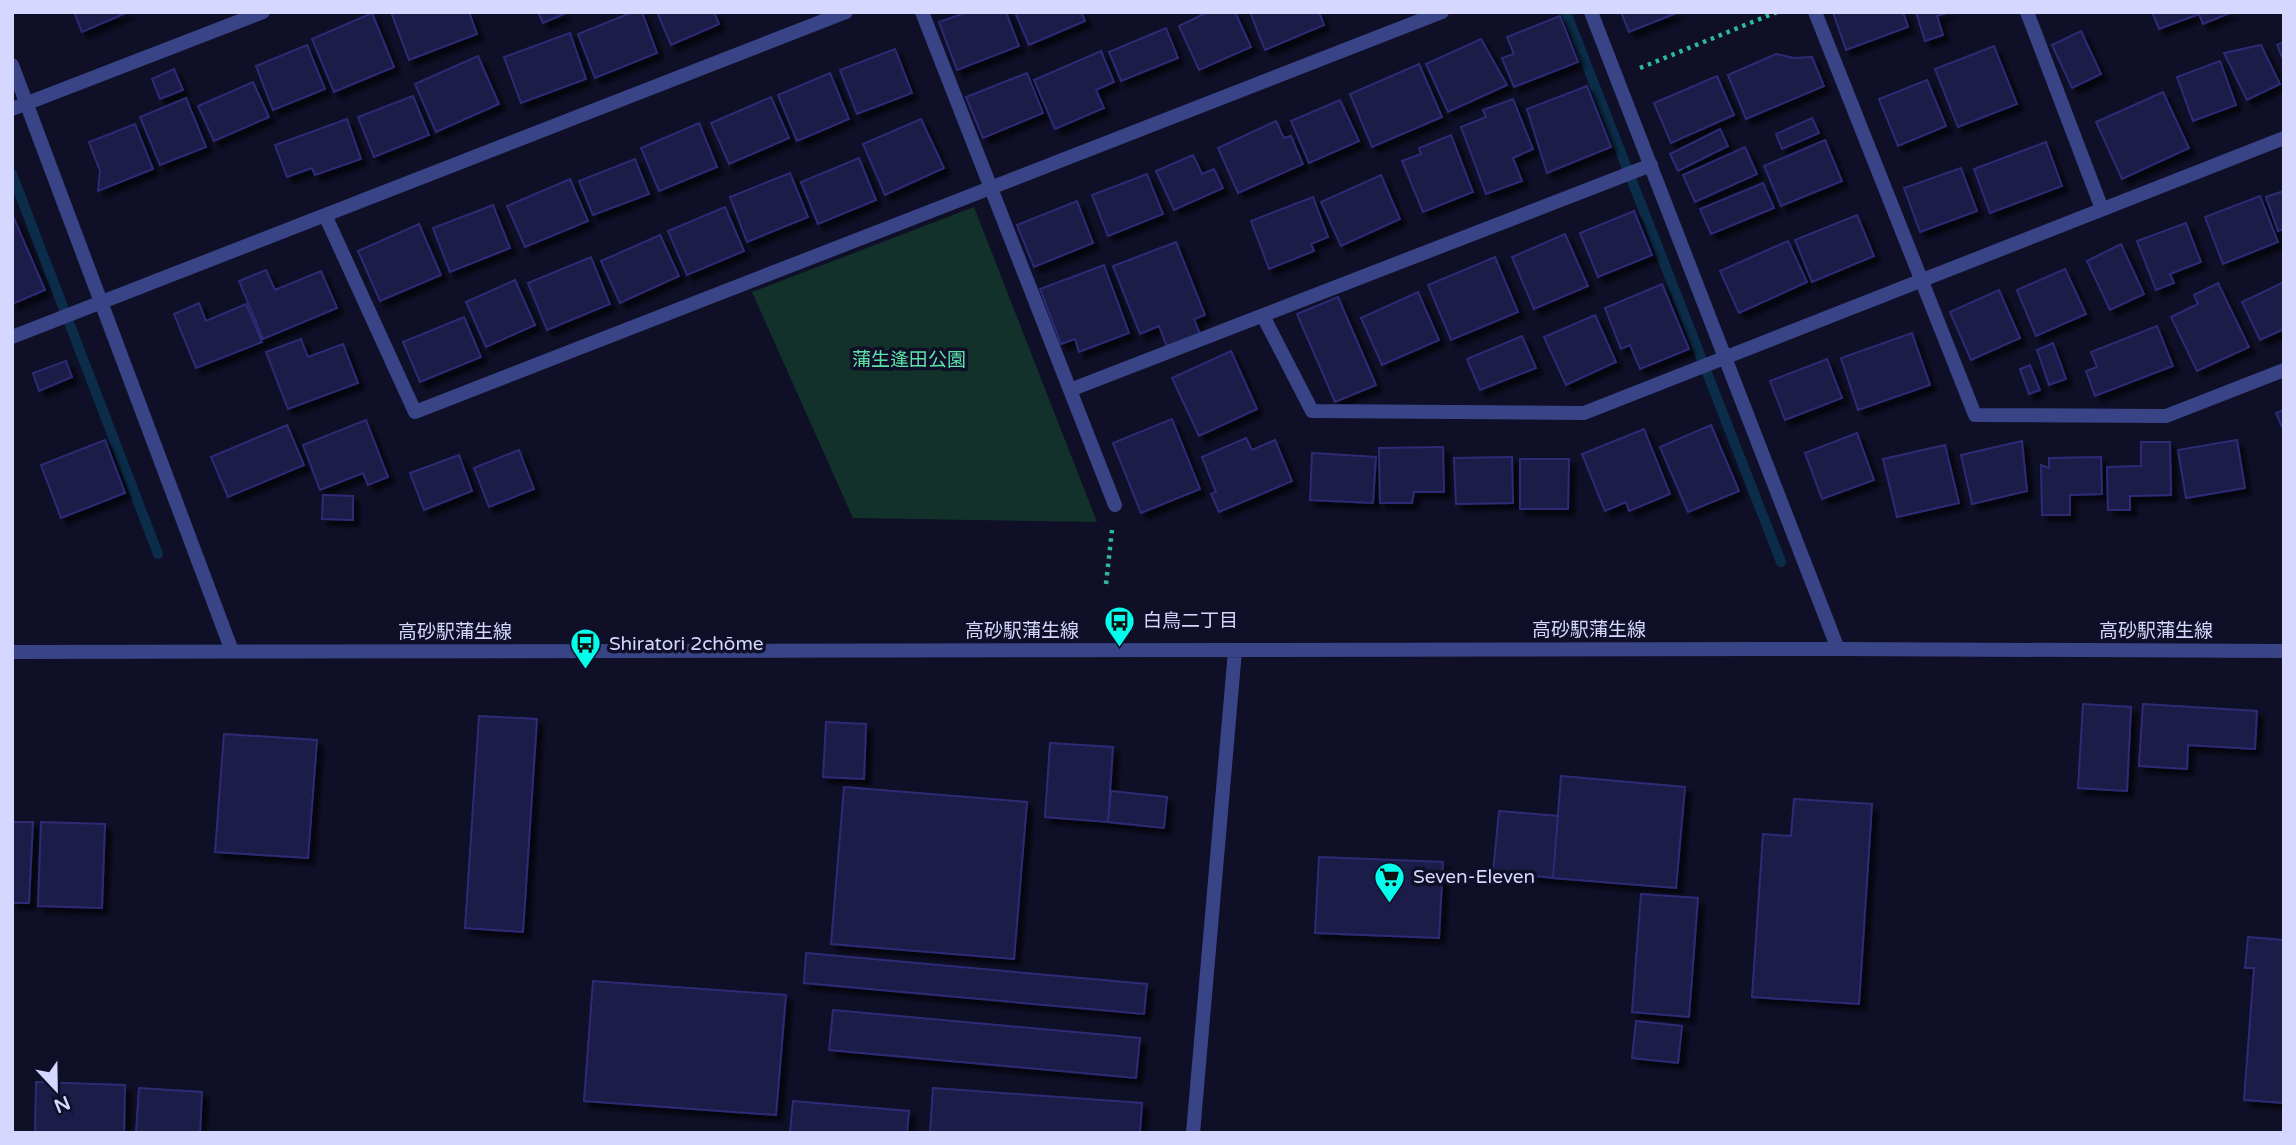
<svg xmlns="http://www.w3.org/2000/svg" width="2296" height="1145" font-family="'Varela Round','Noto Sans JP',sans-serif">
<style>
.green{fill:#12312a}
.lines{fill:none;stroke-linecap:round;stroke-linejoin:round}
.stream{stroke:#0b2d4a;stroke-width:10}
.building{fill:#1c1a48;stroke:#2d2c75;stroke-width:2;filter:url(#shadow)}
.path{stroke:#2dbb99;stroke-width:4.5;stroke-dasharray:3.5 5;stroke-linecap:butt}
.minor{stroke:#394487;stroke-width:14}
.tertiary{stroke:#394487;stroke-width:14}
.labels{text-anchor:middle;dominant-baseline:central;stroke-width:7;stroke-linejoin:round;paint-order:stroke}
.park-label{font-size:19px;fill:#5de2a9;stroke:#0f0f27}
.poi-label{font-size:19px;fill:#d5d7ff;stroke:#0f0f27;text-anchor:start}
.street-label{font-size:19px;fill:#d5d7ff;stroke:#0f0f27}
</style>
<defs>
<filter id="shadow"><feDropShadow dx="6" dy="6" stdDeviation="2" flood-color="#0009"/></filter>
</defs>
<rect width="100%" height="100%" fill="#0f0f27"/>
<path class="green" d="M974 207 1097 522 853 518 752 292Z"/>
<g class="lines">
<path class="stream" d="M1566 12 1781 562
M12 174 158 554"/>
</g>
<path class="building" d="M74 12H128L82 32Z
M391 12H469L477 34 409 60Z
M538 12H564V14L543 23Z
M633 12H642L657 53 595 78 578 34Z
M657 12H714L719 24 671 45Z
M967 12H1006L1019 46 957 70 939 22Z
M1015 12H1081L1085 21 1029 45Z
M1208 12H1235L1251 47 1199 70 1179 26Z
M1250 12H1319L1324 25 1265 50Z
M1621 12H1679L1629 32Z
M1833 12H1903L1908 27 1846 50Z
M1916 12H1950L1937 16 1943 35 1925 41Z
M2152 12H2232L2203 24 2199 14 2159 29Z
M372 13 394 67 334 92 312 39Z
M1560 16 1578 62 1514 87 1502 58 1514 54 1507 37Z
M1166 28 1178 58 1121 81 1109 52Z
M2081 31 2101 74 2072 88 2052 45Z
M570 33 586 79 521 103 504 57Z
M1481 39 1507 85 1448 112 1426 64Z
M2284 42V61L2277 45Z
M307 45 325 89 273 110 256 66Z
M2261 45 2280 84 2247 100 2224 53Z
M1994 46 2017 104 1958 127 1935 69Z
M895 49 912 93 857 114 840 70Z
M1101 51 1114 82 1096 90 1104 108 1055 129 1034 80Z
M1776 54 1794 58 1812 57 1824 86 1746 119 1728 75Z
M478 56 499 104 436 132 415 84Z
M2220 61 2236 105 2193 121 2177 77Z
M1419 64 1442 117 1372 147 1350 94Z
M174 69 183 90 160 99 152 79Z
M830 73 849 119 797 141 778 95Z
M1027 73 1043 113 983 138 966 97Z
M1717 76 1734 115 1671 143 1654 103Z
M1927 80 1946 126 1898 146 1879 99Z
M253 82 269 117 214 141 198 106Z
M1587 86 1611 147 1547 173 1527 109Z
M2163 92 2189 148 2122 179 2096 122Z
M413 96 429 135 374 157 358 117Z
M771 97 789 138 729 164 711 123Z
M186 98 206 147 160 165 140 117Z
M1513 99 1533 149 1513 158 1522 181 1486 194 1461 127 1486 117 1483 110Z
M1340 100 1359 141 1309 163 1291 121Z
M1812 118 1819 133 1782 149 1776 134Z
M347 119 361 159 315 175 312 168 287 177 275 145Z
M921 119 944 168 885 195 863 144Z
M1276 121 1284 138 1291 136 1303 164 1238 193 1218 148Z
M699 123 717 167 659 191 641 148Z
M135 124 153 169 98 191 100 171 89 142Z
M1720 129 1728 146 1678 171 1670 154Z
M1451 135 1473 192 1423 212 1402 161 1421 154 1419 148Z
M1825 140 1842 181 1781 206 1764 166Z
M2046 142 2062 186 1990 213 1974 169Z
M1745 147 1757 174 1695 202 1683 175Z
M1193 155 1202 174 1214 169 1223 188 1174 210 1156 171Z
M859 158 876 200 818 224 801 182Z
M635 159 649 194 593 215 579 181Z
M1961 168 1977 211 1920 232 1904 188Z
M790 173 808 217 747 242 730 197Z
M1147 174 1163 214 1108 236 1092 195Z
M1381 175 1400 219 1341 246 1321 202Z
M570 179 588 221 525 247 507 206Z
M1763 183 1774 208 1711 234 1700 209Z
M2284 191V229L2278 231 2266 197Z
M2260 196 2278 242 2223 264 2205 217Z
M1313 197 1328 237 1311 244 1314 251 1269 269 1251 221Z
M1077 201 1093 243 1034 267 1017 225Z
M493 205 510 248 450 272 433 228Z
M725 207 744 251 687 275 668 231Z
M1634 211 1652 255 1598 277 1580 233Z
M12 214 45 290 12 304Z
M1857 215 1874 256 1812 282 1795 240Z
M2186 223 2201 262 2170 274 2174 283 2156 290 2137 241Z
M419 224 441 275 380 301 358 251Z
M1565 234 1588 286 1534 309 1512 257Z
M660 235 679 276 620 303 601 261Z
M1788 241 1807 282 1739 313 1720 271Z
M1176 242 1205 315 1194 319 1200 334 1167 347 1159 326 1140 334 1113 266Z
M2121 244 2144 294 2110 310 2087 261Z
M591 257 610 304 547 330 528 283Z
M1495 257 1518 312 1451 340 1428 285Z
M1104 265 1129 333 1079 352 1075 339 1061 344 1040 289Z
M2065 269 2086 314 2036 336 2017 290Z
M266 270 275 290 321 271 337 308 263 339 239 281Z
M515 280 535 325 486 347 466 302Z
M2284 282V329L2260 340 2242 302Z
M2218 283 2249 347 2197 371 2171 317 2198 304 2194 295Z
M1662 284 1689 349 1640 369 1630 345 1621 349 1605 308Z
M1999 290 2020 338 1971 360 1950 312Z
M1418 292 1439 340 1382 365 1361 318Z
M1338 297 1376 385 1335 402 1297 314Z
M199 303 206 321 246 304 262 342 196 368 174 314Z
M1595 315 1616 362 1566 385 1544 337Z
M464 317 481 357 420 382 403 342Z
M2157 326 2173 366 2095 396 2086 371 2097 367 2091 352Z
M1912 333 1930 385 1858 410 1841 358Z
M1522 336 1536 368 1480 390 1467 359Z
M301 339 308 357 343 344 358 383 288 409 266 352Z
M2053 343 2066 379 2049 385 2037 350Z
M1231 351 1257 409 1199 436 1172 378Z
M1827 359 1842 398 1785 420 1770 381Z
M66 361 72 377 39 391 33 373Z
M2030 365 2040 390 2029 394 2020 369Z
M2284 410V431L2276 413Z
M1172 419 1200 489 1141 513 1113 443Z
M366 420 388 477 368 485 363 473 320 490 303 445Z
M287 425 304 465 228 497 211 457Z
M1711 425 1739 491 1688 512 1660 447Z
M1644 429 1670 494 1629 511 1626 502 1605 511 1582 454Z
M1857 433 1874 480 1822 499 1805 453Z
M1246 438 1252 450 1275 440 1292 481 1219 512 1211 494 1216 492 1202 457Z
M105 440 125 493 61 518 41 465Z
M2237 440 2245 488 2186 498 2178 450Z
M2022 441 2027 491 1972 504 1961 455Z
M2141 442H2170L2171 495 2130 496V510H2108L2107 467 2141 466Z
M1945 445 1959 503 1897 517 1883 459Z
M1443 447 1444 492H1414L1412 503H1380L1379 448Z
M519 450 534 489 489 507 474 468Z
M1312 453 1376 457 1373 503 1310 500Z
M459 455 472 491 424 510 410 473Z
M1512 457 1513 503 1456 504 1454 458Z
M2101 457 2102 494 2070 495V515H2042L2041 465 2049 468V458Z
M1520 459H1569L1568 509H1520Z
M323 495 353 496V520L322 519Z
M2083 704 2131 707 2127 791 2078 788Z
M2143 704 2257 711 2255 749 2188 745 2187 769 2139 766Z
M479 716 537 719 523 932 465 928Z
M826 722 866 724 864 779 823 777Z
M224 734 317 740 308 858 215 852Z
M1050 743 1113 747 1108 822 1045 817Z
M1561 776 1685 787 1676 888 1553 878Z
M844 787 1027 802 1014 959 831 944Z
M1111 791 1167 797 1164 828 1108 822Z
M1794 799 1872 804 1859 1004 1752 997 1763 834 1791 836Z
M1499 811 1558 816 1553 878 1493 872Z
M12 822H33L29 903H12Z
M41 822 105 824 102 908 38 906Z
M1319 857 1443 862 1439 938 1315 933Z
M1641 894 1698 898 1689 1017 1632 1012Z
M2248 937 2284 940V1103L2244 1100 2254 968H2245Z
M806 953 1147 984 1144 1014 804 983Z
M593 981 786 995 776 1115 584 1101Z
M833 1010 1140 1038 1136 1078 829 1050Z
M1636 1021 1682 1026 1678 1063 1632 1058Z
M36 1082 125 1085 124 1133H35Z
M139 1088 202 1092 200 1133H136Z
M933 1088 1142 1103 1140 1133H930Z
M793 1101 909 1111 907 1133H790Z"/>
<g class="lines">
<path class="path" d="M1640 68 1777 12
M1106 584 1112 530"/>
<path class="minor" d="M922 12 1115 505
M1591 12 1838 649
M1815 12 1975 415 2166 416 2284 370
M2027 12 2102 209
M12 65 232 651
M12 109 263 12
M325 215 415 412 1442 12
M1263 316 1312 411 1584 413 2284 138
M12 337 846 12
M1070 390 1651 165"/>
<path class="tertiary" d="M12 652 1838 649 2284 651
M1193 1133 1235 651"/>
</g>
<defs>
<symbol id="bus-pin" viewBox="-11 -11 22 30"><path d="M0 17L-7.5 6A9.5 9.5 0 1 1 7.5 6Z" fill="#01ffeb" stroke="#0f0f27"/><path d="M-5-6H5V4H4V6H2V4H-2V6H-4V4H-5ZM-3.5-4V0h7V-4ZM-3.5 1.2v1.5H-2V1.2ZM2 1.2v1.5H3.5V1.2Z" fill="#111"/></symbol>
<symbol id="supermarket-pin" viewBox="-11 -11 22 30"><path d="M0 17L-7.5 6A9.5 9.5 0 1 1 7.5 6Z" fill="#01ffeb" stroke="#0f0f27"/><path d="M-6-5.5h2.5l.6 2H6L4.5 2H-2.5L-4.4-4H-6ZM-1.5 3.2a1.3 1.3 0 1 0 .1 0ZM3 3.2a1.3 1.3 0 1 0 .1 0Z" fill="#111"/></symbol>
</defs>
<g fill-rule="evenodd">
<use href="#bus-pin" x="1102" y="604" width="35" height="47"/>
<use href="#bus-pin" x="568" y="626" width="35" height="47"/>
<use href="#supermarket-pin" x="1372" y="860" width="35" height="47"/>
</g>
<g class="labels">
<g class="park-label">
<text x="909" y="360">蒲生逢田公園</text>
</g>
<g class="poi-label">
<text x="1143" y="621">白鳥二丁目</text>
<text x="609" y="644">Shiratori 2chōme</text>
<text x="1413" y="877">Seven-Eleven</text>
</g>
<g class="street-label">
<text x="1589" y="630">高砂駅蒲生線</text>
<text x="1022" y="631">高砂駅蒲生線</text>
<text x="2156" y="631">高砂駅蒲生線</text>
<text x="455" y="632">高砂駅蒲生線</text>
</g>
</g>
<rect width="2296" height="1145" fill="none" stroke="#d5d7ff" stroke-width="28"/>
<g transform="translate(56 1089) rotate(158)" stroke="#0f0f27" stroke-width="5" paint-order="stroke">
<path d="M0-5L12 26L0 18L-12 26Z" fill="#d5d7ff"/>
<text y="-10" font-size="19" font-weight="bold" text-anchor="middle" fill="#d5d7ff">N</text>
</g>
</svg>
